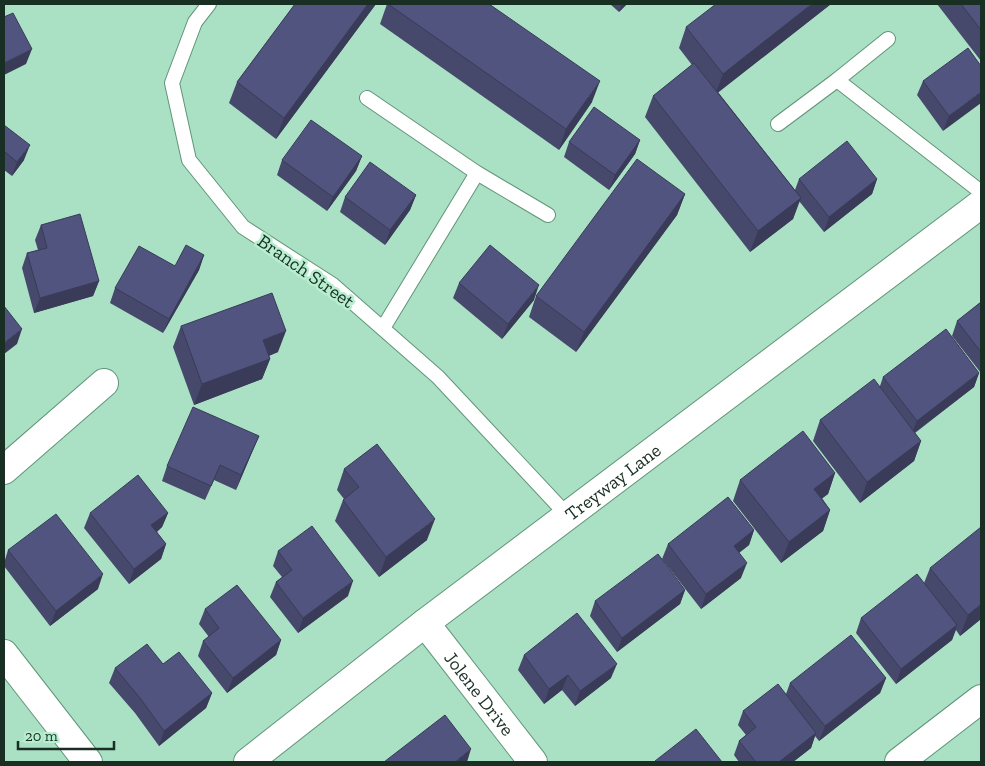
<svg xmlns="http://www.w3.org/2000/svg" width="985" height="766" font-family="'Zilla Slab',serif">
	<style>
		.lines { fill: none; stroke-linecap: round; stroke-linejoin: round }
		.service-casing { stroke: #61957a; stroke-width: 16 }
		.minor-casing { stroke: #61957a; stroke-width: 30 }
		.tertiary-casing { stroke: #61957a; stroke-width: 30 }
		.service { stroke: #fff; stroke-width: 14 }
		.minor { stroke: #fff; stroke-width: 28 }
		.tertiary { stroke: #fff; stroke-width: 28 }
		.wall { fill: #46486c }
		.shaded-wall { fill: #393b58 }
		.building { fill: #51547e; stroke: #393b58 }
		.labels { text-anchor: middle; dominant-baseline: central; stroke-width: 5; stroke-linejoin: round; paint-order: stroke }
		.street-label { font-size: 19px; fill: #192f24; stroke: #b7eed0 }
	</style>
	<rect width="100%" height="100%" fill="#aae0c3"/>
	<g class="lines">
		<g class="service-casing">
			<g id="service">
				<polyline points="209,4 195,22 172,83 189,160 243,227 333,285 438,377 568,516"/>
				<polyline points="837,80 888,39"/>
				<polyline points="367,98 477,173 548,215"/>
				<polyline points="778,124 837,80 981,192"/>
				<polyline points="383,328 477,173"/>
			</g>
		</g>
		<g class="minor-casing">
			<g id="minor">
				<polyline points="4,470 104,383"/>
				<path id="s1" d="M425 623 533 762"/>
				<polyline points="4,654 88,762"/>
				<polyline points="899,762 981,699"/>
			</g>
		</g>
		<g class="tertiary-casing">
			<g id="tertiary">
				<path id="s2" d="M248 762 425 623 981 204"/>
			</g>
		</g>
		<use href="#service" class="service"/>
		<use href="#minor" class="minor"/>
		<use href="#tertiary" class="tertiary"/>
	</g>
	<g class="wall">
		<polygon points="295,4 376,4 276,139 229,103 237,82"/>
		<polygon points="387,4 489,4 592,102 559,150 380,24"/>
		<polygon points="610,4 627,4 619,12"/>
		<polygon points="831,4 718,92 795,190 799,179 877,179 872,194 824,232 799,201 793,219 750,252 645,117 653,96 692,65 679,48 686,27"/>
		<polygon points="937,4 981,4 981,61"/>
		<polygon points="981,66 943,131 917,95 923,81"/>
		<polygon points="4,125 24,160 12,176 4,170"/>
		<polygon points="640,140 635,154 609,190 564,157 569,142"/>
		<polygon points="362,156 356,171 327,211 277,175 282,160"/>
		<polygon points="685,194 677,215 576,352 529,317 536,296"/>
		<polygon points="416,195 410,210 385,245 340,212 345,197"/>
		<polygon points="41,225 99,281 93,296 34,313 22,268 27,253 38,250 35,240"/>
		<polygon points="204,255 199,270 163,333 110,303 115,288"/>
		<polygon points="459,283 534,300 502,339 453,298"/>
		<polygon points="981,302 981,373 952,336 957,321"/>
		<polygon points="181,326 278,352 269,356 270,359 262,379 194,405 173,347"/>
		<polygon points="979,373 974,387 915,433 921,441 914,461 860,503 813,441 820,420 880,386 883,377"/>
		<polygon points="259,436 253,450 236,490 214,480 205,500 162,481 167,466"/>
		<polygon points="344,469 427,540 379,577 335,521 343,500 344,499 337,490"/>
		<polygon points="835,473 828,494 822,498 830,510 823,531 781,563 733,501 740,480"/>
		<polygon points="90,513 168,513 162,527 157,532 166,544 161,559 129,584 84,528"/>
		<polygon points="754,530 749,545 739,553 741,578 701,609 662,559 668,544"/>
		<polygon points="8,550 98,589 50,626 4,566 4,563"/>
		<polygon points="278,551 348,596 298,633 270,597 276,582 282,577 273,566"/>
		<polygon points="930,568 981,619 960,636 956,630 952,640 896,684 856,633 861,618 924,583"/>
		<polygon points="685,590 680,604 617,652 590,616 595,601"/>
		<polygon points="205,609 281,640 276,655 227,693 198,656 203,641 209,637 199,624"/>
		<polygon points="524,655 611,678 575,706 562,690 544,704 518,670"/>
		<polygon points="163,664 212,693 206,708 159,746 135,713 109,683 115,668"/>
		<polygon points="886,678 880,693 819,741 815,736 811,748 793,762 739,762 734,755 739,741 746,735 738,725 743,711 786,694 790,683"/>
	</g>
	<g class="shaded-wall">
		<polygon points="368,4 376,4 276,139 284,118"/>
		<polygon points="622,4 627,4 619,12"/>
		<polygon points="812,4 831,4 715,95 723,74"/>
		<polygon points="32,49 26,64 4,75 4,63"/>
		<polygon points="600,81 592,102 559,150 566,129"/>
		<polygon points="981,92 981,103 943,131 949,116"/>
		<polygon points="640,140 635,154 609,190 615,175"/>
		<polygon points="30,145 24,160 12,176 17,162"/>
		<polygon points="362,156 356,171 327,211 333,197"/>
		<polygon points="877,179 872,194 824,232 829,217"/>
		<polygon points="685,194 677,215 576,352 584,332"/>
		<polygon points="416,195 410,210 385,245 390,230"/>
		<polygon points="801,198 793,219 750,252 758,231"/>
		<polygon points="204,255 199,270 163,333 169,319"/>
		<polygon points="99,281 93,296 34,313 40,298"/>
		<polygon points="539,285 534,300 502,339 508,324"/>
		<polygon points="22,329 17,344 4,354 4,343"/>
		<polygon points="286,331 278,352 255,361 263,340"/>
		<polygon points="270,359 262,379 194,405 202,384"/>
		<polygon points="979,373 974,387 911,435 917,421"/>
		<polygon points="259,436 253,450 236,490 241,475"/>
		<polygon points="921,441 914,461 860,503 867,482"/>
		<polygon points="835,473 828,494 807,510 814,489"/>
		<polygon points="830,510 823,531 781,563 789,542"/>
		<polygon points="168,513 162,527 146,540 151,525"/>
		<polygon points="435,519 427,540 379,577 386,557"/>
		<polygon points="754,530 749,545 728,561 734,546"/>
		<polygon points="166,544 161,559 129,584 134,569"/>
		<polygon points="747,563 741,578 701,609 706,594"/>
		<polygon points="103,574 98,589 50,626 56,611"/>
		<polygon points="353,581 348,596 298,633 303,618"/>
		<polygon points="685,590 680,604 617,652 622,638"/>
		<polygon points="981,604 981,619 960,636 968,615"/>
		<polygon points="957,625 952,640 896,684 901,669"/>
		<polygon points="281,640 276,655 227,693 233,678"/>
		<polygon points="617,664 611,678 575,706 580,691"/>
		<polygon points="568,675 562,690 544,704 549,689"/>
		<polygon points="886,678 880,693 819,741 825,726"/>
		<polygon points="212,693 206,708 159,746 164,731"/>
		<polygon points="816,733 811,748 793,762 779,762"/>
		<polygon points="471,749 467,762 455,762"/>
	</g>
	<g class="building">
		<polygon points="295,4 368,4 284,118 237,82"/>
		<polygon points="388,4 489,4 600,81 566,129"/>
		<polygon points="716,4 812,4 723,74 686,27"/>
		<polygon points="961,4 981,4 981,30"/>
		<polygon points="13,13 32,49 4,63 4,17"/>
		<polygon points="968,48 981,66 981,92 949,116 923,81"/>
		<polygon points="694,63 801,198 758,231 653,96"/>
		<polygon points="594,107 640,140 615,175 569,142"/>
		<polygon points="311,120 362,156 333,197 282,160"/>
		<polygon points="4,125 30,145 17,162 4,151"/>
		<polygon points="847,141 877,179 829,217 799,179"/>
		<polygon points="637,159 685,194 584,332 536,296"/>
		<polygon points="370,162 416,195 390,230 345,197"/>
		<polygon points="80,214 99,281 40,298 27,253 47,248 41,225"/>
		<polygon points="186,245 204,255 169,319 115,288 139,246 175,266"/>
		<polygon points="490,245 539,285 508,324 459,283"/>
		<polygon points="272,293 286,331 263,340 270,359 202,384 181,326"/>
		<polygon points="981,302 981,352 957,321"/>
		<polygon points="4,306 22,329 4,343"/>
		<polygon points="946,329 979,373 917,421 883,377"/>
		<polygon points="874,379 921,441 867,482 820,420"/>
		<polygon points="193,407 259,436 241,475 220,465 211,486 167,466"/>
		<polygon points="803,431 835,473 814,489 830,510 789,542 740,480"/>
		<polygon points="377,444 435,519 386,557 343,500 359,487 344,469"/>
		<polygon points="138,475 168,513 151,525 166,544 134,569 90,513"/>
		<polygon points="728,497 754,530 734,546 747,563 706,594 668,544"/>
		<polygon points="56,514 103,574 56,611 8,550"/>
		<polygon points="312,526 353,581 303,618 276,582 292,570 278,551"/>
		<polygon points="981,527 981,604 968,615 930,568"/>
		<polygon points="658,554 685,590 622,638 595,601"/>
		<polygon points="917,574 957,625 901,669 861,618"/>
		<polygon points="237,585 281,640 233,678 203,641 219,628 205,609"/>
		<polygon points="577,613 617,664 580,691 568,675 549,689 524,655"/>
		<polygon points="851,635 886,678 825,726 790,683"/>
		<polygon points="147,644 163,664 179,652 212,693 164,731 140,698 115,668"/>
		<polygon points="778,684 816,733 779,762 756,762 739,741 756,727 743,711"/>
		<polygon points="445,715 471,749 455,762 384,762"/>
		<polygon points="696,729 722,762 656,762 655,761"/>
	</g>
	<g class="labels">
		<g class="street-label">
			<text transform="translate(306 271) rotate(35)">Branch Street</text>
			<text stroke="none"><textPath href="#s2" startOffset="460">Treyway Lane</textPath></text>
			<text stroke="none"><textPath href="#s1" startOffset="89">Jolene Drive</textPath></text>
		</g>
	</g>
	<rect width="985" height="766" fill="none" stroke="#192f24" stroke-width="10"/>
	<path d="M18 741v8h96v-8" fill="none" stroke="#192f24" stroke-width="2.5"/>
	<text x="25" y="741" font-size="15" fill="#192f24" stroke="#b7eed0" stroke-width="4" paint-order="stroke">20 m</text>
</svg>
